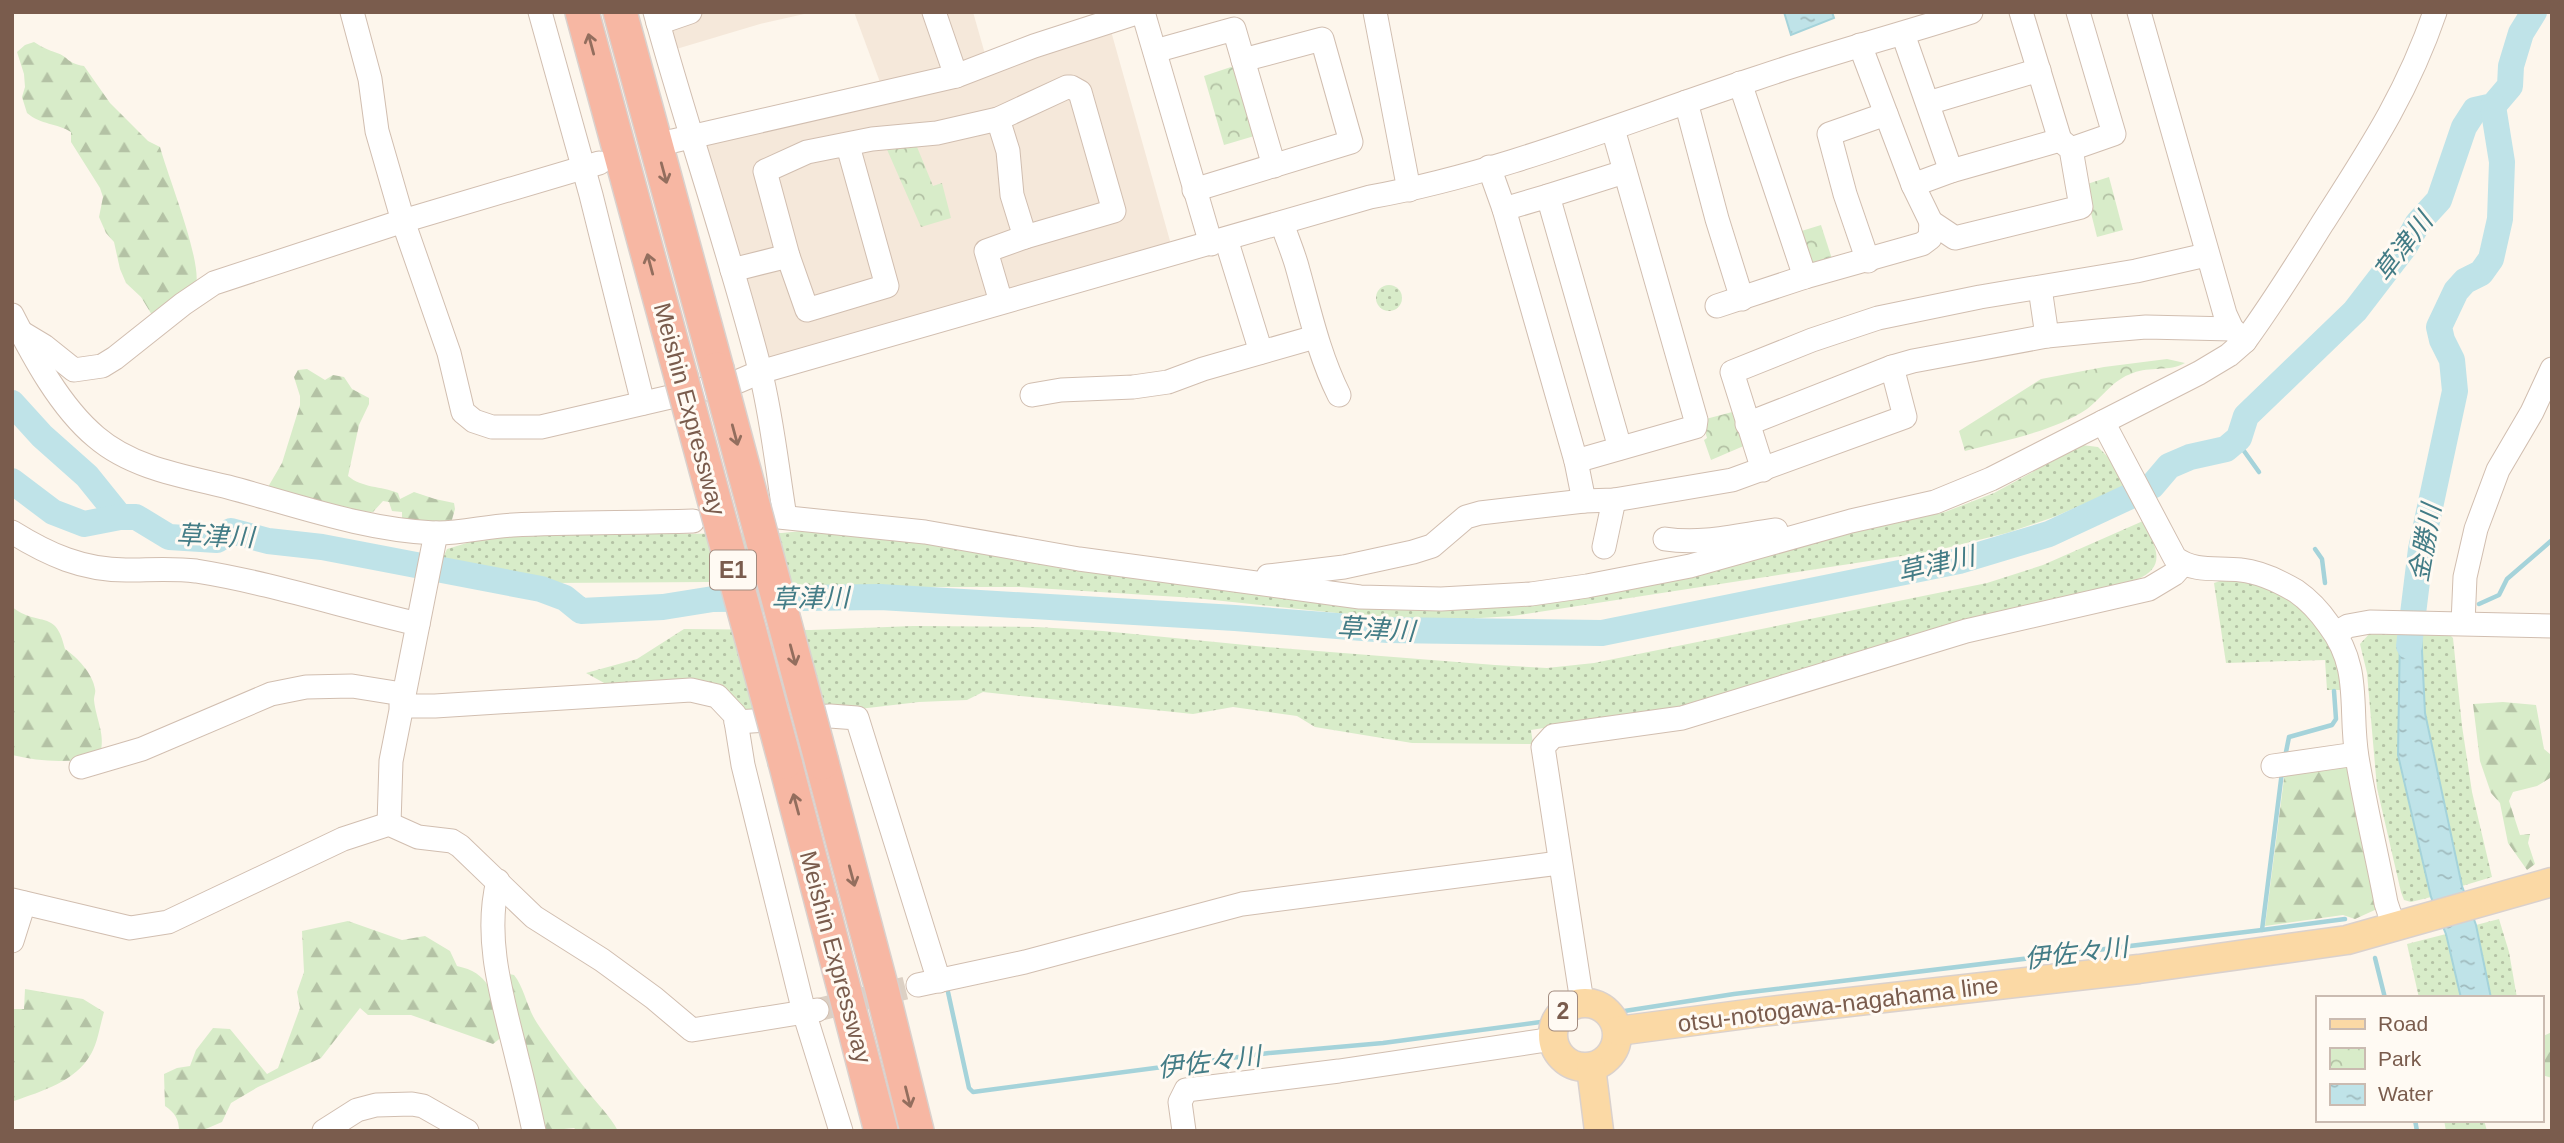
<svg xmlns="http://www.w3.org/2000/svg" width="2564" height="1143" font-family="Arial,'Noto Sans JP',sans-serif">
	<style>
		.residential { fill: #f5e8da }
		.grass { fill: url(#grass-dots) }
		.forest { fill: url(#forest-firs) }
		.park { fill: url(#park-crowns) }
		.water { fill: url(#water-ripples); stroke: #a5d3da; stroke-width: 2 }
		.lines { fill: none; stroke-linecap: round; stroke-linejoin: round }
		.stream { stroke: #a5d3da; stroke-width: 4.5 }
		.river { stroke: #bfe3e8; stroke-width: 26 }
		.minor-tunnel { stroke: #dcd0c4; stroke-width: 23; stroke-dasharray: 23 11; stroke-linecap: butt }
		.minor-casing { stroke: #d1beb0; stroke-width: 25 }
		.major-casing { stroke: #dad1cd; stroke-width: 31 }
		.highway-casing { stroke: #dad1cd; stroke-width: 36 }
		.minor { stroke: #fff; stroke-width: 23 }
		.major { stroke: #fbd9a5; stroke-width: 28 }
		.highway { stroke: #f7b7a3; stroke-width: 33 }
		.highway-bridge-casing { stroke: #dad1cd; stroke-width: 36; stroke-linecap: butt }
		.highway-bridge { stroke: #f7b7a3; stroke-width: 33 }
		.oneway { stroke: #936e5e }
		.labels { text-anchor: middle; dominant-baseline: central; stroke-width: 6; stroke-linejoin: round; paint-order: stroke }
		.shield { fill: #fffaf3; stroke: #a28b7f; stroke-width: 2 }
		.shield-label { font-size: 23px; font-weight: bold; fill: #7a5c4d }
		.street-label { font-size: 24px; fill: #7a5c4d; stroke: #fffaf3 }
		.water-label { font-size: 26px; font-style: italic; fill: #437c86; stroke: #fffaf3 }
	</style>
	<defs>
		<pattern id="grass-dots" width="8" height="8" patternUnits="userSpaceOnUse" patternTransform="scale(1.75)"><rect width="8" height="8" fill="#d8ecc9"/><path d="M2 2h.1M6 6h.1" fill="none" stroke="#b4c2a5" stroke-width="1.8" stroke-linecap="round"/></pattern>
		<pattern id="forest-firs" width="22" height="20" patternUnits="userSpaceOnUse" patternTransform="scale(1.75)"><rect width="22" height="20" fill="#d8ecc9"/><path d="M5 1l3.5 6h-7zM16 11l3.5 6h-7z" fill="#b4c2a5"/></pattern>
		<pattern id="park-crowns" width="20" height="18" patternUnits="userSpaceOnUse" patternTransform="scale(1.75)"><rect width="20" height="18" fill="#d8ecc9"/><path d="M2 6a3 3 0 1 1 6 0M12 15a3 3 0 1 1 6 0" fill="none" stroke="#b4c2a5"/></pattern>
		<pattern id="water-ripples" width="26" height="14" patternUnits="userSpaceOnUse" patternTransform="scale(1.75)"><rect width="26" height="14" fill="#bfe3e8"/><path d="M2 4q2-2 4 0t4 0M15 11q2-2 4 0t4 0" fill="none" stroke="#a0bbbe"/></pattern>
	</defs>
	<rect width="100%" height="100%" fill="#fdf6ec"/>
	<g class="residential">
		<polygon points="663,12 813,12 760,24 673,50"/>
		<polygon points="854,12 973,12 985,54 981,60 881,85"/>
		<polygon points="1111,31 1172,248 863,330 773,361 767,356 704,148 711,140"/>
	</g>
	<g class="grass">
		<circle cx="1389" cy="298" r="13"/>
		<polygon points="2082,445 2098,447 2111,460 2125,486 2054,517 2007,533 1934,551 1513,616 1448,620 1384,618 1195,598 1020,587 871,587 709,582 550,583 440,564 447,549 480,539 521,535 782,533 812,530 945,543 1065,569 1437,606 1843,535 1945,512 1994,493"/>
		<path d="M2143 521C2155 545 2169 567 2136 580L1928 632 1677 707 1531 730 1533 744 1412 743 1315 727 1297 716 1233 707 1193 714 983 692 967 700 919 702 859 709 745 712 728 690 706 681 606 684 586 673 637 659 684 629 811 630 913 626 1037 627 1103 631 1266 647 1495 665 1547 668 1594 663 1987 583 2043 565Z"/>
		<polygon points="2226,579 2258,583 2301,606 2333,645 2344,690 2327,690 2325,660 2226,663 2214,583"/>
		<polygon points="2421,630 2448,633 2453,638 2462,726 2472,792 2492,877 2462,886 2425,713"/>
		<polygon points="2400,632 2398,755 2431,897 2411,902 2404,900 2401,892 2377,788 2367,673 2360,644 2370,633"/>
		<polygon points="2499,919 2509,952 2517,998 2491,998 2476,925"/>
		<polygon points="2446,934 2461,998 2419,998 2407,944"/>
		<polygon points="2444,1120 2484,1120 2487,1131 2446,1131"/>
	</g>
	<g class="forest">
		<path d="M34 42C42 47 48 50 57 53 69 57 66 63 84 66L110 103 148 141 160 147C168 177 202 260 196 286L155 320 141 297 126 283 120 269 114 242 106 233 99 217 103 197 100 188 71 142V132C57 123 41 125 27 113L22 97 25 87 24 74 17 52 25 45Z"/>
		<path d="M307 369 325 380 333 375 344 377 352 389 369 398V404L359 425 348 476C362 488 381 486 398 493L400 499 414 492 435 499 454 503 455 509 451 523 418 524 402 518V512L392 511 389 502 383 501 373 512 347 511 268 487 282 463 300 405V396L294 377 298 370Z"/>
		<path d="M12 607C40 628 56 608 65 649 77 657 93 674 95 689 96 692 94 696 94 700 96 720 106 734 100 755 70 764 43 762 12 755Z"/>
		<polygon points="2503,702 2536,705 2544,749 2550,754 2550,778 2537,786 2513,792 2509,801 2520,835 2530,834 2528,843 2535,864 2527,870 2508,843 2500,803 2491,793 2480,761 2473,704"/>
		<polygon points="2349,765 2377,909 2355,919 2343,915 2265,926 2285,771"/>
		<path d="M348 921 402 940 425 936 450 951 457 966C496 974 494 1003 503 1036L493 1044 411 1015H368L360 1008 321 1058 258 1087 231 1103 222 1122 201 1131H179C179 1119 175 1113 165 1106L164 1074 177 1068 190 1066 196 1050 213 1028 230 1029 267 1074 278 1068 300 1008 297 992 304 972 302 931Z"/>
		<path d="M509 974 514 975C524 987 527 1008 537 1023 552 1046 572 1072 589 1093 599 1106 610 1116 618 1131H578L574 1128 544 1131 530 1077Z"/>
		<path d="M25 989 83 999 104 1012C100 1025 98 1042 91 1054 75 1082 42 1091 14 1101L12 1009H24Z"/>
		<polygon points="2552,1032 2552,1078 2542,1075 2541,1037"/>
	</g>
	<g class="park">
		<polygon points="1240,64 1261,134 1224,145 1204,76"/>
		<polygon points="915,142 933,186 942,183 951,218 921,227 885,145"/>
		<polygon points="2109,177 2123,230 2097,237 2084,185"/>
		<polygon points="1821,225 1833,262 1812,270 1795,233"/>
		<path d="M2167 359 2185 363C2169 372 2150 366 2133 373 2112 380 2103 397 2087 409 2055 431 2003 441 1965 451L1959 431 2041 379 2104 367Z"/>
		<polygon points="1736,411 1746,445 1711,460 1704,440 1707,438 1702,420"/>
	</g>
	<g class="water">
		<polygon points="1784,12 1832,12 1834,18 1791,35"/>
		<polygon points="2421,630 2425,713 2462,886 2476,925 2491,998 2461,998 2446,934 2431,897 2398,755 2400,632"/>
	</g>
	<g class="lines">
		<g class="stream">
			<polyline points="2239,438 2239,444 2259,472"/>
			<polyline points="2315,549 2322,559 2325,583"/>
			<polyline points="2479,604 2499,595 2507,579 2552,540"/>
			<polyline points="2285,757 2289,737 2332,725 2336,719 2334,691"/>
			<polyline points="2262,930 2345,919"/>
			<polyline points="2375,958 2385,998"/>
			<polyline points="948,992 969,1088 973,1092 1269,1053 1383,1043 1548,1021"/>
			<polyline points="1618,1012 1734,994 2262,930 2282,772"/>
			<polyline points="2415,1120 2417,1131"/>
		</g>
		<g class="river">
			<polyline points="12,403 42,436 87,476 120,517"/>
			<polyline points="12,481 53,512 84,524 120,517 136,517 169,537 217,540 231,531 268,541 322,547 541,589 565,598 581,611 663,607 713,599 880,597 1235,618 1388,630 1602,633 1959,561 2049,534 2152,486 2169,466 2190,457 2226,449 2239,438 2246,416 2355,311 2405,246 2418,223 2439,200 2464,127 2475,110 2493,106 2510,86 2511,66 2521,33 2534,12"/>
			<polyline points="2409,646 2421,549 2455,391 2452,360 2442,340 2439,327 2456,291 2465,281 2481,273 2491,259 2500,219 2502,162 2493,106"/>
		</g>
		<polyline class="minor-tunnel" points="817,1010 918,985"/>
		<g class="minor-casing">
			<g id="minor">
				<path d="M352 12 370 79 377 131 403 221 449 353 463 412 474 421 492 427H541L739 381 760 372 1370 197C1503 173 1629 120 1757 78 1827 54 1899 35 1971 12"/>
				<polyline points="540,12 591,195 643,403"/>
				<path d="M655 12C688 132 729 249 760 370 772 417 777 468 785 517"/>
				<polyline points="934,12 956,76"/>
				<polyline points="1143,12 1211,244"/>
				<polyline points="1375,12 1409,190"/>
				<path d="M2139 12 2225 314 2232 329 2245 341C2273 303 2297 264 2322 224 2368 152 2407 94 2435 12"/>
				<polyline points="658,23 690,12"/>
				<polyline points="1903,34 1951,171"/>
				<polyline points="1860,45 1913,185 1951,171 2060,140 2021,12"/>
				<polyline points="1155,51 1234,29 1274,166"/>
				<polyline points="1740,83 1805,277"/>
				<polyline points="1686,102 1717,219 1742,299"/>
				<polyline points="1928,103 2039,70"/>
				<polyline points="998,119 1008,151 1012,195 1025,237"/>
				<polyline points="673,141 956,76 1034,46 1139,12"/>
				<polyline points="848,146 887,286 807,310 788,256 765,171 807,152 872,139 937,133 998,119 1067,87 1071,87 1080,92 1114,211 1025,237 986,251 1001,302"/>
				<polyline points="2071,149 2114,134 2078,12"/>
				<polyline points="1489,167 1504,209 1576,461 1584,501"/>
				<polyline points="1913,185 1931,222"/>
				<polyline points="1194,190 1351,142 1322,39 1243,60"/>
				<polyline points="1548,196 1624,172"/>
				<polyline points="1504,209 1548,196 1620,448"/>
				<path d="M1282 223C1287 239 1294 254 1298 270 1310 313 1319 355 1339 395"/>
				<polyline points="1226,239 1261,352"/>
				<polyline points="1868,261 1845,194 1829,134 1886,114"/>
				<polyline points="732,270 788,256"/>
				<polyline points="2040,288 2047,336"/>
				<polyline points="1717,306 1805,277 1922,244 1930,238 1931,222 1955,238 2081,207 2071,149 2060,140"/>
				<path d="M12 315C33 356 60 407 96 437 132 468 183 476 228 487 296 505 364 530 434 533 460 534 487 526 513 525 573 522 633 523 693 521"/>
				<polyline points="24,334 44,346 74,370 102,366 115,358 183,304 214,283 403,221 599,163"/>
				<polyline points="1032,395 1061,390 1133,387 1168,382 1203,369 1315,337"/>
				<path d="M2103 422 2175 558C2195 573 2218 567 2241 570 2261 572 2279 581 2296 591 2309 600 2320 612 2329 625 2362 668 2349 708 2357 757 2365 806 2377 855 2386 903L2394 927"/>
				<polyline points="1747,424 1892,367"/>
				<polyline points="1576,461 1695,427 1696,420 1613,129"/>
				<polyline points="1763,470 1732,372 1812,340 1878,318 1980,297 2136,271 2206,255"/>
				<polyline points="779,517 925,532 1079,559 1360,597 1441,599 1531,594 1587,586 1690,566 1851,521 1935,502 1991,479 2199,373 2229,355 2245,341"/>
				<path d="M12 532C49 555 83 570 126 570 149 570 173 568 196 571 271 583 344 607 418 624"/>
				<path d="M1665 539C1702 545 1739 535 1776 530"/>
				<polyline points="1604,547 1614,500"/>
				<polyline points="1268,576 1344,567 1413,552 1432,546 1466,517 1480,513 1584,501 1614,500 1732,480 1905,417 1892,367 1913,361 2047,336 2098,331 2146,327 2232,329"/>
				<polyline points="2463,623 2465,577 2476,529 2498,470 2532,412 2552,369"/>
				<polyline points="2336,633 2348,626 2370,622 2552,626"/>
				<polyline points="401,706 435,706 691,690 717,696 735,715 743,765 804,1012 841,1131"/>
				<polyline points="736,722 830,716 857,718 939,981"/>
				<polyline points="2273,766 2356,754"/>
				<polyline points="81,767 142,749 271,694 306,687 352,686 402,694"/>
				<polyline points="389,824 391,761 436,533"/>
				<path d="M498 881C483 941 504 1003 518 1062 524 1085 529 1108 534 1131"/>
				<polyline points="12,900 130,928 168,922 343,839 389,824 418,837 452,841 460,846 534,917 602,960 654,998 692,1030 817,1010"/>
				<polyline points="12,941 24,903"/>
				<polyline points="918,985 1025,962 1242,904 1559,863"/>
				<polyline points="1582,1002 1543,747 1553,736 1682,718 1966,631 2149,589 2174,574 2183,564"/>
				<polyline points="324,1131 357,1110 376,1105 412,1104 423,1106 467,1131"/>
				<polyline points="1184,1131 1180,1102 1186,1090 1339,1071 1553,1039"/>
			</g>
		</g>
		<g class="major-casing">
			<g id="major">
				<circle cx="1585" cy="1035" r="32"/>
				<polyline points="1618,1031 1762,1012 2139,969 2347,940 2552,882"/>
				<polyline points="1591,1067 1599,1131"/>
			</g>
		</g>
		<g class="highway-casing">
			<g id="highway">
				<polyline points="582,12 681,377"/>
				<polyline points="620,12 717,369"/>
				<polyline points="785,762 881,1131"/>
				<polyline points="822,763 882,989 917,1131"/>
			</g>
		</g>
		<use href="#minor" class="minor"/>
		<use href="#major" class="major"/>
		<use href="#highway" class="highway"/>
		<g class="highway-bridge-casing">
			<g id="highway-bridge">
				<polyline points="717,369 822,763"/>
				<polyline points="681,377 785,762"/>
			</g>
		</g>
		<use href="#highway-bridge" class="highway-bridge"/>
	</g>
	<defs><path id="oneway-shaft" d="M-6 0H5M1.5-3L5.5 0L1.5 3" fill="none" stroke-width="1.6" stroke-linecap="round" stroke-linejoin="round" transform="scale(1.75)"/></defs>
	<g class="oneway">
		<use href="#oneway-shaft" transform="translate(591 44) rotate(-105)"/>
		<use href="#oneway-shaft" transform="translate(664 173) rotate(75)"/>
		<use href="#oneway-shaft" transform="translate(650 264) rotate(-105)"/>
		<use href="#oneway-shaft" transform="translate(735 435) rotate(75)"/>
		<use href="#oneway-shaft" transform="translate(793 655) rotate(75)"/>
		<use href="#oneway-shaft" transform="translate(796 804) rotate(-105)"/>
		<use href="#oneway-shaft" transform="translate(852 876) rotate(75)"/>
		<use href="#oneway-shaft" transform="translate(908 1097) rotate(76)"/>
	</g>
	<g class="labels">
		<g class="shield">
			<rect x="710" y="550.5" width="46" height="39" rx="5"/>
			<rect x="1549" y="991.5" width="28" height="39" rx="5"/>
		</g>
		<g class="shield-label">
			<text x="733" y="570">E1</text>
			<text x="1563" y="1011">2</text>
		</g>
		<g class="street-label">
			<text transform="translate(690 409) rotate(75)">Meishin Expressway</text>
			<text transform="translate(836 957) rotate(75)">Meishin Expressway</text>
			<text transform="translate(1838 1004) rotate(-7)">otsu-notogawa-nagahama line</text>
		</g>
		<g class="water-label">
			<text transform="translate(2403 247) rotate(-53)">草津川</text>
			<text transform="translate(215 536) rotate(2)">草津川</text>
			<text transform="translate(2425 543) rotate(-80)">金勝川</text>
			<text transform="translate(1936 564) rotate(-13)">草津川</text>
			<text transform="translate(810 598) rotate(-1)">草津川</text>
			<text transform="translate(1376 629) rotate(3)">草津川</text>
			<text transform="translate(2076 953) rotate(-7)">伊佐々川</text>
			<text transform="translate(1209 1062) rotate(-7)">伊佐々川</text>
		</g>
	</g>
	<rect width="2564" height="1143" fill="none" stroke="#7a5c4d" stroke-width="28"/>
	<rect x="2316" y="996" width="228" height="126" fill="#fffaf3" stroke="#cabbb1" stroke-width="2"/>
	<rect x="2330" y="1019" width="35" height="10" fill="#fbd9a5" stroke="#cabbb1" stroke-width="2"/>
	<text x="2378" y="1031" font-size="21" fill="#7a5c4d">Road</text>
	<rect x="2330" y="1048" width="35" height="21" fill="url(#park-crowns)" stroke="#cabbb1" stroke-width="2"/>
	<text x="2378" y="1066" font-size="21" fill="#7a5c4d">Park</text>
	<rect x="2330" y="1084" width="35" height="21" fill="url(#water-ripples)" stroke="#cabbb1" stroke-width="2"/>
	<text x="2378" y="1101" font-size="21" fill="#7a5c4d">Water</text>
</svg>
